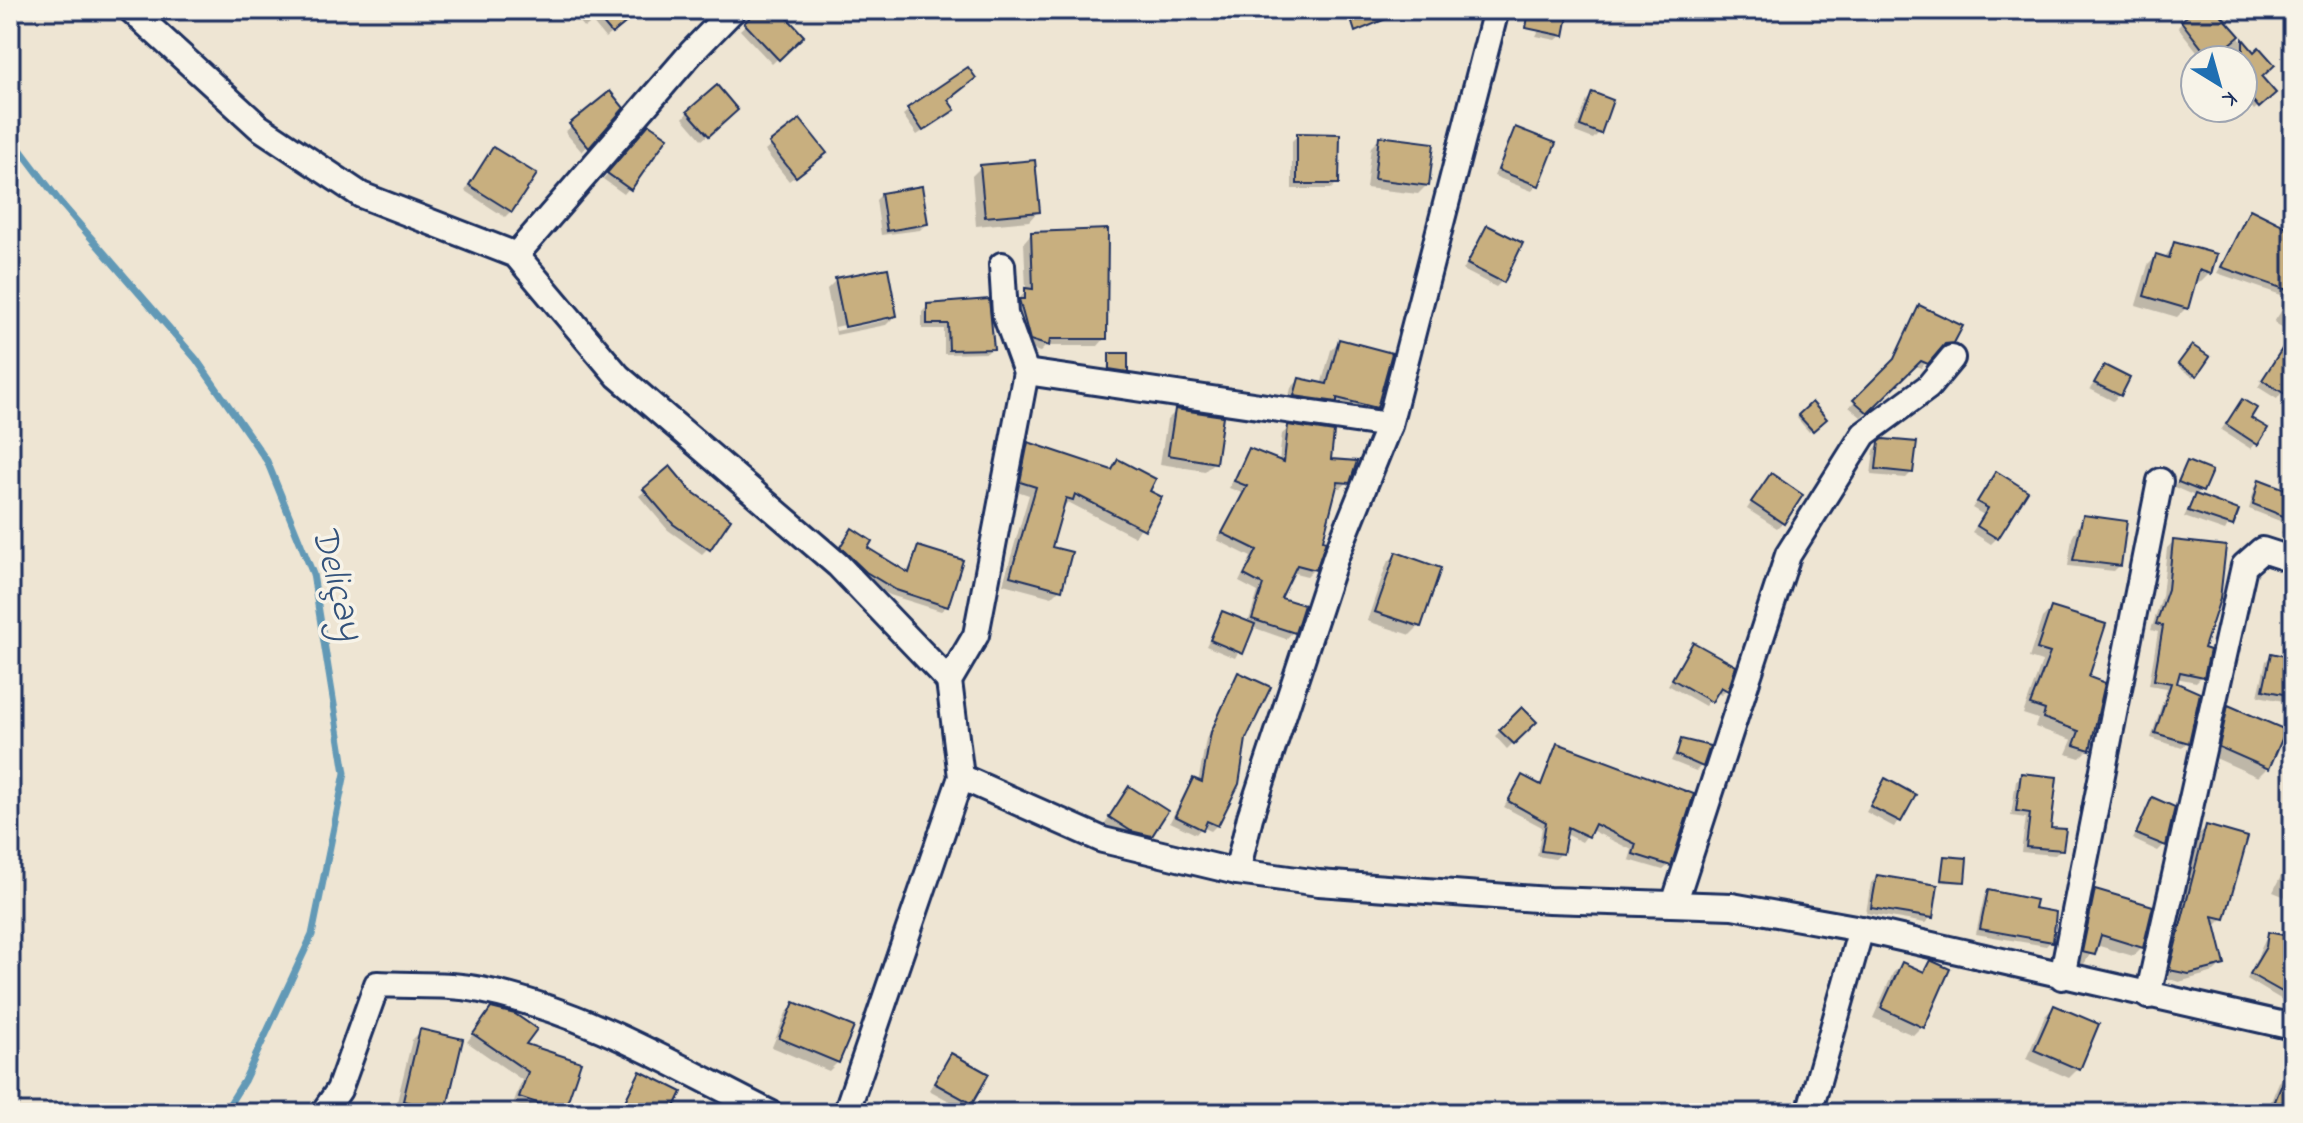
<svg xmlns="http://www.w3.org/2000/svg" width="2303" height="1123" font-family="'Indie Flower',sans-serif">
	<style>
		.shadow { fill: #0003; fill-rule: evenodd }
		.lines { fill: none; stroke-linecap: round; stroke-linejoin: round }
		.stream { stroke: #6299b6; stroke-width: 7 }
		.building { fill: #c8af7f; stroke: #1b2f5e; stroke-width: 2 }
		.minor-casing { stroke: #1b2f5e; stroke-width: 30 }
		.minor { stroke: #f7f3e8; stroke-width: 24 }
		.labels { text-anchor: middle; dominant-baseline: central; stroke-width: 7; stroke-linejoin: round; paint-order: stroke }
		.water-label { font-size: 38px; font-style: italic; fill: #33527b; stroke: #f7f3e8 }
	</style>
	<rect width="100%" height="100%" fill="#eee5d3"/>
	<filter id="ink" filterUnits="userSpaceOnUse"><feTurbulence type="fractalNoise" baseFrequency=".0125" numOctaves="2"/><feDisplacementMap in="SourceGraphic" scale="16" xChannelSelector="R" yChannelSelector="G"/><feConvolveMatrix kernelMatrix="1 2 1 2 8 2 1 2 1" color-interpolation-filters="sRGB"/></filter>
	<g filter="url(#ink)">
		<g class="shadow">
			<polygon points="639,10 605,38 592,22 584,28 570,11"/>
			<polygon points="761,10 777,10 801,36 772,64 740,30"/>
			<polygon points="1549,10 1567,10 1562,35 1556,40 1536,36"/>
			<polygon points="2195,10 2243,10 2227,23 2253,55 2259,77 2273,93 2254,110 2243,97 2243,60 2204,60 2178,27"/>
			<polygon points="610,93 621,108 582,152 565,132"/>
			<polygon points="1593,94 1599,133 1593,139 1575,132 1587,100"/>
			<polygon points="946,101 947,115 917,135 903,115 909,110"/>
			<polygon points="688,112 730,116 702,140 683,118"/>
			<polygon points="799,122 818,159 789,181 765,151"/>
			<polygon points="1515,130 1537,185 1532,191 1494,176"/>
			<polygon points="643,133 629,188 624,194 603,179"/>
			<polygon points="1298,135 1337,183 1331,189 1292,189 1292,141"/>
			<polygon points="1380,138 1427,185 1418,194 1366,188 1371,147"/>
			<polygon points="493,149 511,211 505,217 465,191"/>
			<polygon points="981,167 1038,211 1029,221 976,226 972,176"/>
			<polygon points="882,194 926,224 920,230 881,235 876,200"/>
			<polygon points="2251,211 2293,248 2293,377 2277,399 2258,387 2288,340 2283,336 2287,331 2274,322 2290,298 2217,273"/>
			<polygon points="1487,227 1502,281 1496,287 1463,270"/>
			<polygon points="1031,234 1105,338 1098,346 1046,346 1040,352 1023,347 1013,308 1026,290 1024,242"/>
			<polygon points="2175,244 2210,273 2201,282 2194,280 2186,308 2177,317 2136,305 2148,265 2157,256 2164,258"/>
			<path d="M836 280 895 316 886 325 836 335 827 289ZM887 316V320L836 331 835 327Z"/>
			<polygon points="928,306 992,348 987,353 944,354 944,329 922,329 922,312"/>
			<polygon points="1920,308 1953,342 1938,349 1921,368 1914,365 1861,417 1849,407 1889,367"/>
			<polygon points="1339,341 1376,407 1367,416 1287,404 1291,388 1299,380 1321,385 1331,350"/>
			<polygon points="2190,350 2207,358 2193,377 2178,367"/>
			<polygon points="1109,355 1126,371 1124,373 1107,371"/>
			<polygon points="2104,367 2119,395 2113,401 2090,389"/>
			<polygon points="2242,401 2256,443 2251,449 2221,430"/>
			<polygon points="1812,405 1824,419 1809,432 1797,418"/>
			<polygon points="1176,411 1214,462 1205,471 1160,464 1167,420"/>
			<polygon points="1289,428 1348,482 1341,488 1334,488 1314,569 1307,576 1291,572 1278,599 1293,632 1286,639 1252,627 1235,658 1206,646 1223,613 1248,623 1258,592 1239,582 1251,557 1217,540 1242,493 1229,488 1249,450 1279,462 1282,434"/>
			<polygon points="1880,443 1912,472 1906,478 1871,475 1874,450"/>
			<polygon points="1029,444 1109,471 1118,461 1147,492 1159,498 1135,537 1068,502 1063,507 1049,549 1060,589 1052,597 1003,584 1029,495 1014,490 1021,452"/>
			<polygon points="2187,463 2201,490 2195,496 2236,511 2225,531 2184,517 2195,496 2174,487"/>
			<polygon points="670,469 708,548 702,554 668,530 639,496"/>
			<polygon points="1996,474 1997,538 1991,544 1972,532 1984,515 1972,508"/>
			<polygon points="1765,481 1783,522 1777,528 1747,509"/>
			<polygon points="2260,481 2293,495 2293,538 2281,533 2285,523 2249,509 2255,487"/>
			<polygon points="2083,517 2120,565 2114,571 2068,566 2072,538"/>
			<polygon points="852,531 865,549 906,574 919,548 947,606 941,611 890,595 860,578 836,554"/>
			<polygon points="2173,542 2202,650 2202,676 2196,682 2176,678 2174,684 2187,742 2182,748 2151,738 2167,688 2149,685 2158,632 2151,630 2162,596 2167,548"/>
			<polygon points="1396,554 1419,626 1410,635 1367,621 1387,563"/>
			<polygon points="2051,609 2087,678 2089,749 2080,758 2066,754 2072,740 2035,727 2038,719 2023,714 2042,662 2029,658 2042,618"/>
			<polygon points="1694,645 1726,690 1721,695 1715,692 1705,706 1668,685"/>
			<polygon points="2272,655 2293,661 2293,703 2258,696 2266,661"/>
			<polygon points="1239,674 1244,738 1217,825 1211,831 1202,827 1196,834 1170,822 1188,786 1193,780 1198,783 1206,739"/>
			<polygon points="2229,707 2268,767 2258,777 2211,756 2220,716"/>
			<polygon points="1522,710 1534,722 1507,749 1495,736"/>
			<polygon points="1681,741 1701,766 1696,771 1671,761"/>
			<polygon points="1557,746 1669,865 1663,870 1629,860 1632,850 1591,830 1582,842 1564,833 1561,854 1555,859 1537,856 1542,827 1504,807 1522,777 1539,786"/>
			<polygon points="2022,775 2061,849 2055,855 2021,852 2026,818 2011,816 2016,781"/>
			<polygon points="1885,781 1913,796 1894,827 1866,812"/>
			<polygon points="1124,794 1150,835 1144,841 1125,836 1105,824"/>
			<polygon points="2152,800 2172,808 2164,845 2158,851 2132,839"/>
			<polygon points="2206,827 2223,918 2215,926 2222,965 2214,972 2179,982 2163,977 2198,835"/>
			<polygon points="2293,852 2293,900 2273,892"/>
			<polygon points="1944,858 1963,881 1961,883 1940,882"/>
			<polygon points="1877,877 1931,917 1925,923 1866,913 1871,883"/>
			<polygon points="2095,891 2142,947 2133,956 2096,945 2084,964 2074,961 2086,900"/>
			<polygon points="1989,892 2032,910 2051,941 2046,946 1976,934 1984,897"/>
			<polygon points="2268,934 2293,939 2293,1000 2289,1004 2247,979"/>
			<polygon points="1930,963 1922,1026 1913,1035 1873,1018 1893,973 1902,964 1921,972"/>
			<polygon points="795,1004 838,1062 829,1071 772,1047 786,1013"/>
			<polygon points="2054,1007 2078,1069 2069,1078 2026,1059 2045,1016"/>
			<polygon points="491,1010 523,1045 562,1111 560,1113 539,1113 513,1104 522,1080 467,1042"/>
			<polygon points="421,1031 444,1110 441,1113 395,1110 412,1040"/>
			<polygon points="951,1055 986,1075 964,1109 929,1090"/>
			<polygon points="640,1073 670,1113 618,1113"/>
			<polygon points="2288,1073 2293,1075 2293,1113 2253,1113 2257,1109 2266,1113 2279,1082"/>
		</g>
		<g class="lines">
			<polyline class="stream" points="10,136 60,202 196,359 267,461 313,574 345,773 312,935 244,1081 224,1113"/>
		</g>
		<g class="building">
			<polygon points="592,10 641,10 612,34"/>
			<polygon points="758,10 780,10 804,36 779,60 744,23"/>
			<polygon points="1348,10 1407,10 1355,32"/>
			<polygon points="1529,10 1569,10 1564,36 1526,28"/>
			<polygon points="2195,10 2217,10 2240,36 2211,60 2181,21"/>
			<polygon points="2243,39 2254,52 2259,47 2275,65 2262,77 2276,93 2259,108 2245,91 2243,93"/>
			<polygon points="968,67 976,78 948,100 955,110 923,131 907,108"/>
			<polygon points="717,85 738,110 709,136 687,111"/>
			<polygon points="610,91 624,108 589,148 569,124"/>
			<polygon points="1592,92 1613,100 1601,134 1580,126"/>
			<polygon points="800,119 827,153 796,177 769,143"/>
			<polygon points="649,124 668,137 631,190 607,173"/>
			<polygon points="1515,127 1556,143 1539,186 1498,170"/>
			<polygon points="1297,133 1340,134 1339,184 1297,184"/>
			<polygon points="1379,136 1434,143 1429,186 1374,179"/>
			<polygon points="493,147 537,174 512,212 469,185"/>
			<polygon points="1035,160 1040,212 985,217 980,165"/>
			<polygon points="922,186 928,224 887,231 881,193"/>
			<polygon points="2250,209 2293,230 2293,292 2221,267"/>
			<polygon points="1487,225 1523,243 1504,283 1467,264"/>
			<polygon points="1108,229 1107,339 1050,339 1049,346 1030,340 1019,299 1025,299 1025,288 1033,289 1031,232"/>
			<polygon points="2174,242 2217,254 2211,274 2199,270 2188,309 2144,296 2156,254 2169,258"/>
			<polygon points="888,268 897,316 845,327 835,278"/>
			<polygon points="989,299 994,349 949,350 948,324 927,324 927,304"/>
			<polygon points="1919,305 1963,326 1954,343 1945,344 1928,364 1921,361 1868,413 1853,400 1894,359"/>
			<polygon points="2293,332 2293,381 2285,394 2262,380"/>
			<polygon points="1339,339 1392,353 1377,408 1337,398 1337,402 1294,396 1299,378 1327,384"/>
			<polygon points="2192,345 2210,357 2197,376 2178,364"/>
			<polygon points="1109,353 1128,353 1128,372 1109,369"/>
			<polygon points="2104,365 2130,378 2121,396 2094,383"/>
			<polygon points="2242,399 2257,408 2251,418 2268,428 2258,445 2226,424"/>
			<polygon points="1812,402 1827,419 1813,431 1798,415"/>
			<polygon points="1175,409 1223,416 1216,463 1168,455"/>
			<polygon points="1288,425 1334,432 1331,459 1357,461 1350,483 1338,482 1323,540 1326,541 1316,570 1297,565 1281,598 1304,605 1295,633 1252,619 1263,585 1244,575 1257,550 1222,533 1247,486 1234,481 1249,448 1284,462"/>
			<polygon points="1883,439 1917,442 1913,473 1876,469 1879,442"/>
			<polygon points="1028,442 1112,470 1118,459 1156,479 1150,491 1162,497 1145,530 1075,494 1073,500 1066,498 1052,547 1072,552 1062,590 1010,576 1036,487 1020,482"/>
			<polygon points="2187,461 2212,471 2203,492 2178,482"/>
			<polygon points="670,466 690,490 731,519 710,550 673,524 643,489"/>
			<polygon points="1996,471 2028,491 1998,539 1977,526 1988,508 1977,502"/>
			<polygon points="1771,473 1803,495 1784,524 1751,502"/>
			<polygon points="2259,479 2293,492 2293,520 2253,504"/>
			<polygon points="2195,494 2239,510 2233,526 2188,511"/>
			<polygon points="2083,515 2127,521 2121,566 2073,560"/>
			<polygon points="852,528 872,541 868,548 909,573 918,546 963,560 948,607 896,590 866,572 840,547"/>
			<polygon points="2173,540 2226,546 2220,599 2204,648 2210,650 2204,677 2180,672 2177,683 2200,693 2189,743 2155,733 2171,683 2154,680 2163,626 2156,624 2168,589"/>
			<polygon points="1396,552 1441,568 1421,627 1375,612"/>
			<polygon points="2051,607 2106,624 2089,677 2105,683 2090,750 2074,745 2079,731 2043,718 2045,710 2030,705 2050,653 2037,649"/>
			<polygon points="1222,611 1255,624 1243,654 1210,640"/>
			<polygon points="1693,642 1736,666 1728,691 1721,687 1712,702 1672,679"/>
			<polygon points="2271,653 2293,658 2293,696 2263,690"/>
			<polygon points="1238,672 1271,687 1246,739 1239,784 1218,826 1207,821 1203,830 1175,816 1193,778 1202,782 1211,732"/>
			<polygon points="2228,705 2286,730 2269,769 2219,747"/>
			<polygon points="1522,707 1537,722 1514,744 1499,730"/>
			<polygon points="1681,739 1710,746 1703,767 1676,755"/>
			<polygon points="1557,743 1694,794 1671,866 1633,854 1636,844 1595,824 1589,837 1568,827 1563,854 1541,851 1546,822 1508,801 1522,775 1541,785"/>
			<polygon points="2021,773 2057,777 2051,828 2066,829 2063,850 2026,847 2030,813 2016,811"/>
			<polygon points="1885,778 1916,795 1901,822 1870,806"/>
			<polygon points="1129,786 1168,811 1152,836 1131,831 1109,817"/>
			<polygon points="2152,797 2175,807 2166,846 2136,834"/>
			<polygon points="2206,825 2248,837 2225,919 2213,916 2225,965 2189,974 2169,970"/>
			<polygon points="1944,856 1967,858 1965,882 1941,880"/>
			<polygon points="1877,875 1938,885 1933,918 1871,908"/>
			<polygon points="2095,889 2153,906 2143,948 2101,935 2095,955 2082,952"/>
			<polygon points="1988,890 2036,900 2034,908 2056,912 2053,942 1980,929"/>
			<polygon points="2268,932 2293,937 2293,998 2250,974 2266,947"/>
			<polygon points="1930,960 1950,969 1924,1028 1881,1008 1902,962 1924,972"/>
			<polygon points="794,1002 854,1027 839,1063 779,1038"/>
			<polygon points="2054,1005 2099,1024 2080,1070 2034,1050"/>
			<polygon points="491,1008 515,1014 537,1029 526,1044 581,1062 564,1112 519,1097 528,1072 473,1034"/>
			<polygon points="420,1029 463,1039 446,1111 403,1101"/>
			<polygon points="951,1053 989,1074 972,1104 934,1083"/>
			<polygon points="2293,1058 2293,1113 2270,1113"/>
			<polygon points="640,1071 682,1092 672,1113 619,1113"/>
		</g>
		<g class="lines">
			<g class="minor-casing">
				<g id="minor">
					<polyline points="131,10 259,127 361,195 516,255 618,376 838,565 949,681"/>
					<polyline points="516,255 691,53 733,10"/>
					<polyline points="1026,372 1389,425"/>
					<polyline points="961,777 1103,840 1237,872 1319,883 1549,900 1732,906 1861,929 2293,1027"/>
					<polyline points="1237,872 1250,817 1336,556 1389,425 1496,10"/>
					<polyline points="1674,904 1788,555 1864,434 1928,387 1952,358"/>
					<polyline points="2062,977 2160,481"/>
					<polyline points="2148,996 2244,566 2262,550 2293,560"/>
					<path d="M323 1113 339 1090 377 984C410 986 448 983 481 990 583 1010 678 1067 770 1113"/>
					<polyline points="846,1113 961,777 949,681 976,635 1026,372 1005,314 1002,265"/>
					<polyline points="1809,1113 1861,929"/>
				</g>
			</g>
			<use href="#minor" class="minor"/>
		</g>
	</g>
	<g class="labels">
		<g class="water-label">
			<text transform="translate(336 583) rotate(75)">Deliçay</text>
		</g>
	</g>
	<rect width="2303" height="1123" fill="none" stroke="#f7f3e8" stroke-width="40"/>
	<rect x="20" y="20" width="2263" height="1083" fill="none" stroke="#1b2f5e" stroke-width="3" filter="url(#ink)"/>
	<g transform="translate(2219 84) rotate(143)"><circle r="38" fill="#f7f3e8" stroke="#9fa5b1" stroke-width="2"/>
	<path d="M0-6L14 30L0 20L-14 30Z" fill="#1f6fb2"/>
	<text y="-12" font-size="22" font-weight="bold" text-anchor="middle" fill="#1b2f5e">K</text>
	</g>
</svg>
